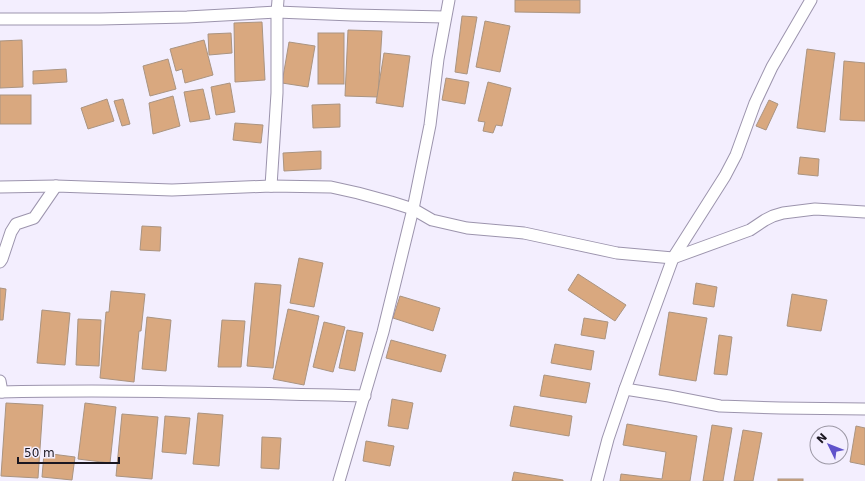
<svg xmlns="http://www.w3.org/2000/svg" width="865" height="481" font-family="'DejaVu Sans',sans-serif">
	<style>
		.building { fill: #d9a87f; stroke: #aa9481 }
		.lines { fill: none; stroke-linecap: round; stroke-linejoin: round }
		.minor-casing { stroke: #9c94ad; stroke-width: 13 }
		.minor { stroke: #fff; stroke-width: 11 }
	</style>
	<rect width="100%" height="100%" fill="#f3eefe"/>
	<g class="building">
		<polygon points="515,0 580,0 580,13 515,12"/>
		<polygon points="462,16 477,17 467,74 455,72"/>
		<polygon points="485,21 510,26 500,72 476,67"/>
		<polygon points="262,22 265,80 235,82 234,23"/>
		<polygon points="348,30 382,31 378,97 345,96"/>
		<polygon points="231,33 232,53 209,55 208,34"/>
		<rect x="318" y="33" width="26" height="51"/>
		<polygon points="22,40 23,87 0,88 0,41"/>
		<polygon points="204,40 213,75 185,83 182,69 176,71 170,49"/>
		<polygon points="289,42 315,46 308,87 282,83"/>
		<polygon points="807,49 835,53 825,132 797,128"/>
		<polygon points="384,53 410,56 403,107 376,103"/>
		<polygon points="168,59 176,89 150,96 143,66"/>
		<polygon points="844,61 865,63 865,121 840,120"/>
		<polygon points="66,69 67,82 33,84 33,71"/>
		<polygon points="446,78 469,82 465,104 442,100"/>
		<polygon points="488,82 511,88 502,126 496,125 493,133 483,131 485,122 478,121"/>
		<polygon points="230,83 235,112 216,115 211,87"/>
		<polygon points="203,89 210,119 190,122 184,92"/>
		<rect x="0" y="95" width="31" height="29"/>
		<polygon points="173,96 180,126 153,134 149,103"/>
		<polygon points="107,99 114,121 88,129 81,108"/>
		<polygon points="123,99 130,124 122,126 114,101"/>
		<polygon points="769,100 778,104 766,130 756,126"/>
		<polygon points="340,104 340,127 313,128 312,105"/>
		<polygon points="235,123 263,125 261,143 233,140"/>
		<polygon points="321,151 321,169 284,171 283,153"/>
		<polygon points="800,157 819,159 818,176 798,174"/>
		<polygon points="142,226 161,227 160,251 140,250"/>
		<polygon points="299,258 323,263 314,307 290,303"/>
		<polygon points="578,274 626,305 615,321 568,290"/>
		<polygon points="255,283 281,285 273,368 247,366"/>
		<polygon points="696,283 717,287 714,307 693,304"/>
		<polygon points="0,288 6,289 3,320 0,320"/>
		<polygon points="111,291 145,294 141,331 139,331 134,382 100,378 106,312 109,312"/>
		<polygon points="792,294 827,300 821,331 787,326"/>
		<polygon points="400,296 440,308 433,331 393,318"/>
		<polygon points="288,309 319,316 304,385 273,379"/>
		<polygon points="42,310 70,313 65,365 37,363"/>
		<polygon points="669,312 707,318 696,381 659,375"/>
		<polygon points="147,317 171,320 166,371 142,369"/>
		<polygon points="584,318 608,322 605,339 581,335"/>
		<polygon points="78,319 101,320 99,366 76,365"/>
		<polygon points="222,320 245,321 241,367 218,367"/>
		<polygon points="324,322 345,327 333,372 313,367"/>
		<polygon points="347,330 363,333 355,371 339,368"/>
		<polygon points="719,335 732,337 727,375 714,374"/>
		<polygon points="391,340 446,355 441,372 386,358"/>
		<polygon points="555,344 594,351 591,370 551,363"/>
		<polygon points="544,375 590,383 586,403 540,396"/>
		<polygon points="392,399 413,403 408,429 388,426"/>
		<polygon points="6,403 43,405 38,478 1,476"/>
		<polygon points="85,403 116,407 110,463 78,459"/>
		<polygon points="514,406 572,416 569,436 510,426"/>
		<polygon points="198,413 223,415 219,466 193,464"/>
		<polygon points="122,414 158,417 152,479 116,476"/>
		<polygon points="165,416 190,418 186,454 162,452"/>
		<polygon points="627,424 697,436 690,481 620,481 621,474 662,479 666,452 623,445"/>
		<polygon points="712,425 732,428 723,481 703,481"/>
		<polygon points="856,426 865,428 865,465 850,462"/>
		<polygon points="743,430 762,433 753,481 734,481"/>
		<polygon points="262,437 281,438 279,469 261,468"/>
		<polygon points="366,441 394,446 390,466 363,461"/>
		<polygon points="44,453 75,457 72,480 42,477"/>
		<polygon points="514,472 563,480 563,481 512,481"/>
		<rect x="778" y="479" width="25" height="2"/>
	</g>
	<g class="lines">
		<g class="minor-casing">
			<g id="minor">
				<polyline points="0,19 100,19 187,17 277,12 352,15 445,17"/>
				<polyline points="271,186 277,93 277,12 278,0"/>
				<polyline points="0,187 56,186 172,190 271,186 331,187 358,193 391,202 413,209 432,220 467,228 524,233 617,253 673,258 750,230 765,220 773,216 783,213 815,209 865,212"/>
				<polyline points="0,262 2,259 11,232 16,224 34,218 56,186"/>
				<polyline points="0,381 2,392"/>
				<polyline points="625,389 669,396 720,406 780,408 865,409"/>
				<path d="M0 392C122 389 243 393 365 396"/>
				<polyline points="339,481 383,332 413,209 430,125 438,59 449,0"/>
				<polyline points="597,481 608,439 625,389 673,258 725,176 736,155 755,103 772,67 811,0"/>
			</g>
		</g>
		<use href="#minor" class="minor"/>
	</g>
	<g transform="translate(829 445) rotate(313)"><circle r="19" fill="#f3eefe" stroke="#9c98a5"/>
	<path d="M0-3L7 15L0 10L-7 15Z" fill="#6053cb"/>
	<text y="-6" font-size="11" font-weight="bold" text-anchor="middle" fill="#1a1620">N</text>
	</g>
	<path d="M18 457v6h101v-6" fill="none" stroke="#1a1620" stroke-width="2"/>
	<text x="24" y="457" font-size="12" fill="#1a1620" stroke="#f3eefe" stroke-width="3" paint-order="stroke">50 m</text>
</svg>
